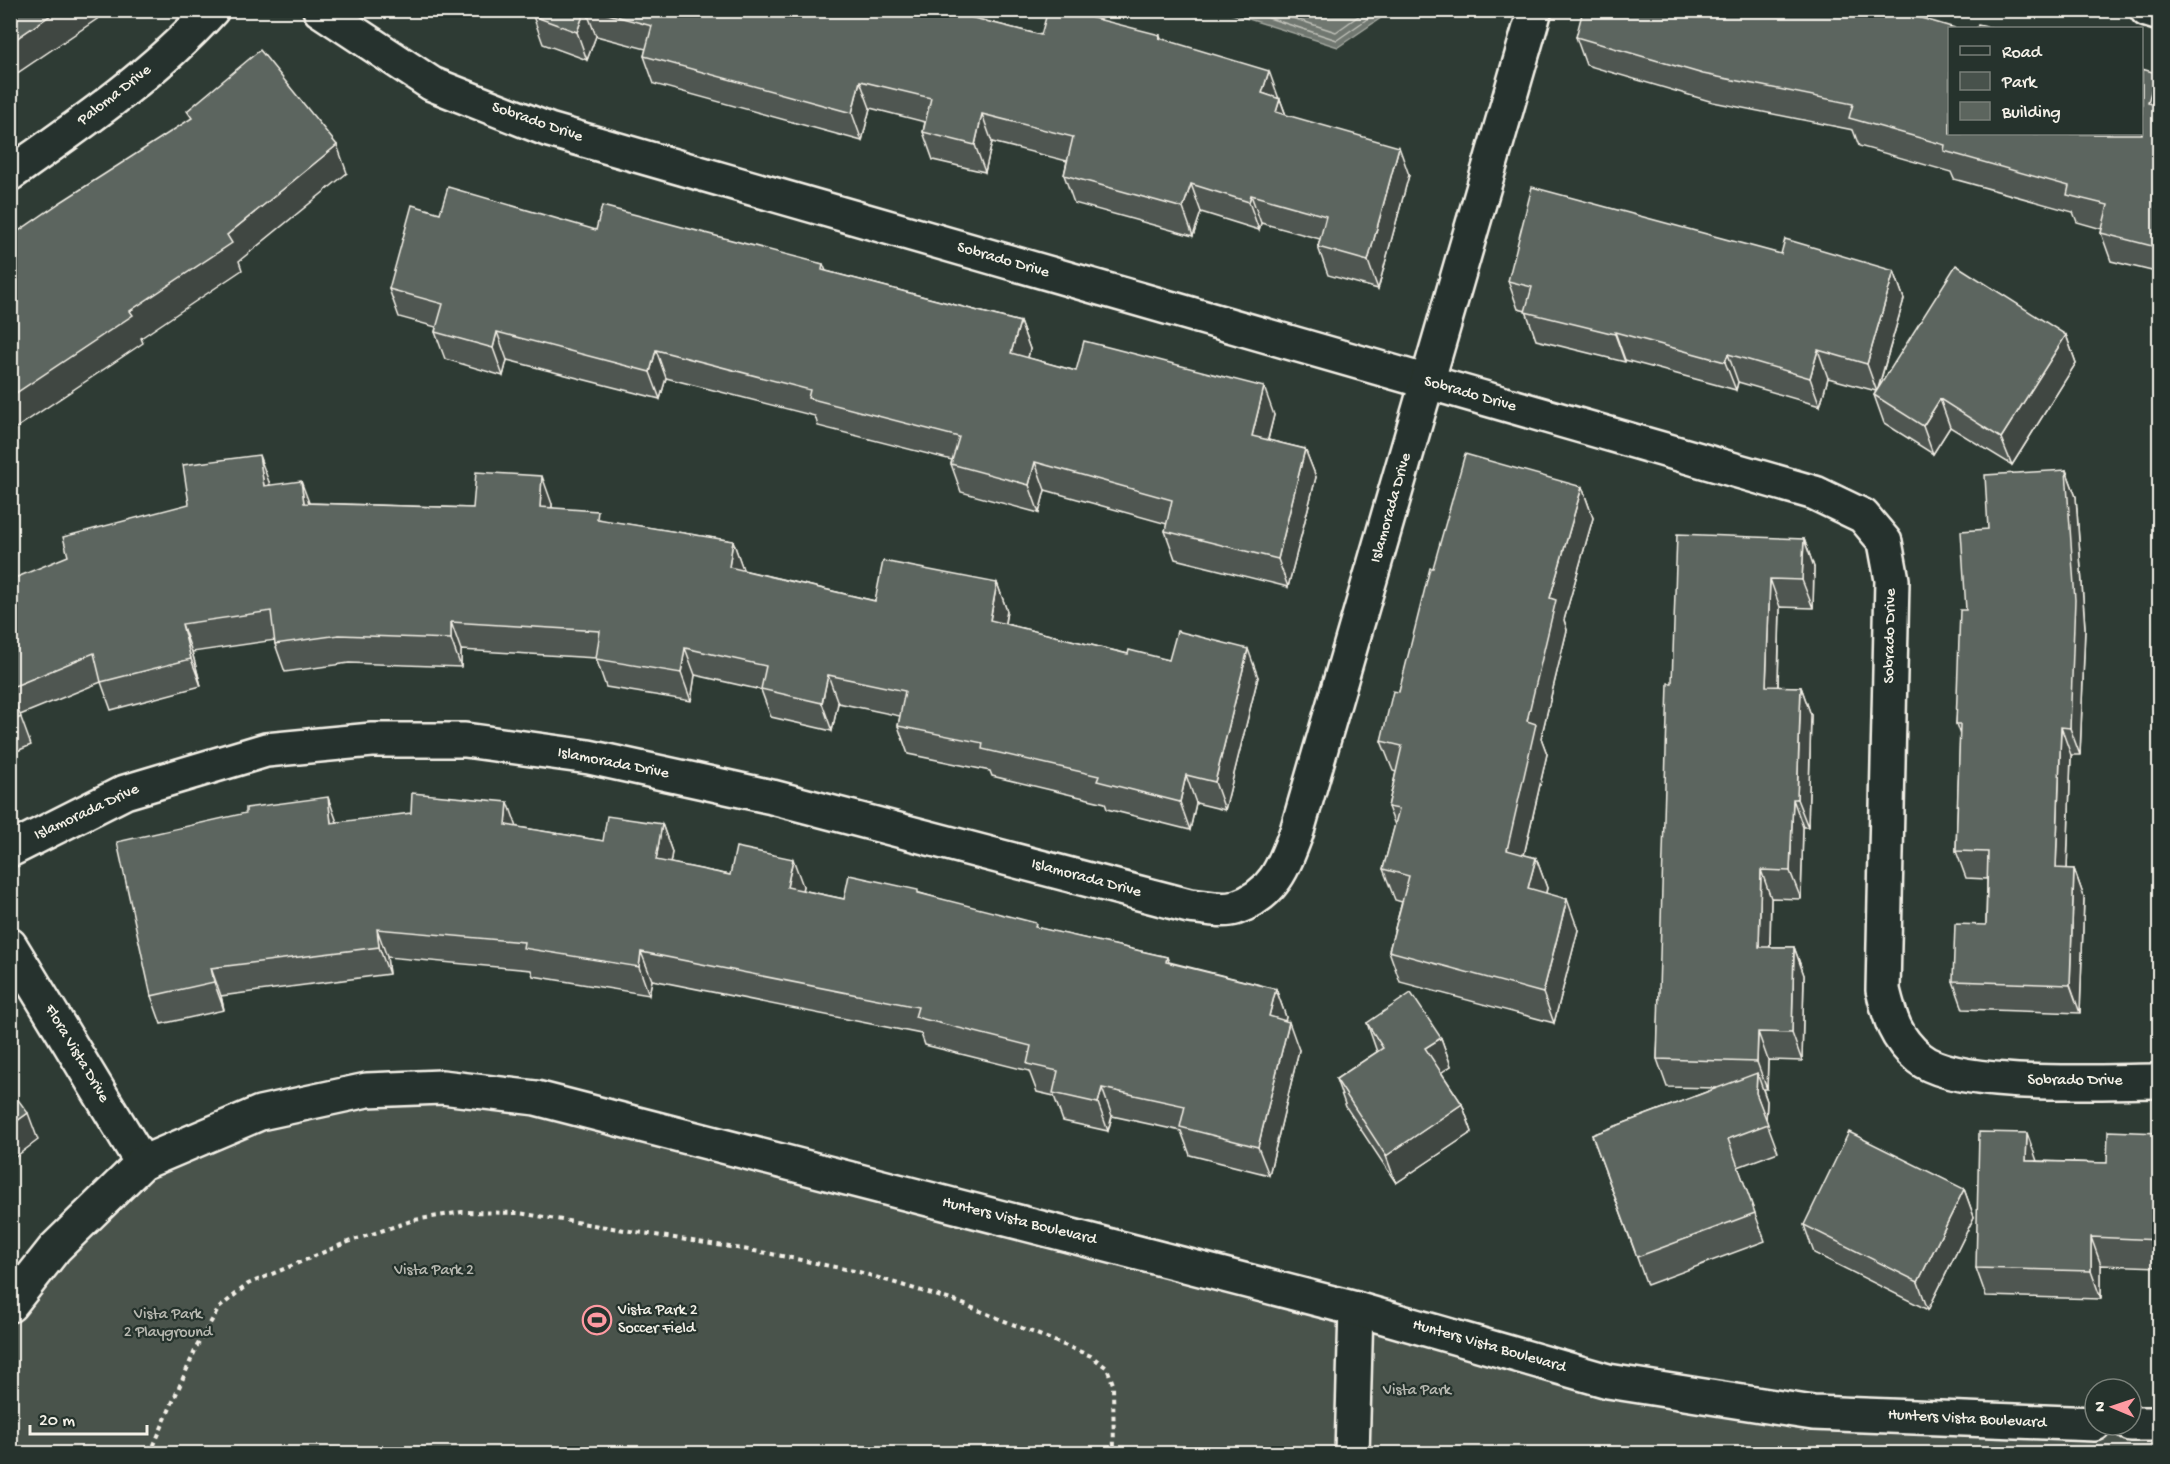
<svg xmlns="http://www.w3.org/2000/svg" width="2170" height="1464" font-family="'Gochi Hand',sans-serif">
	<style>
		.green { fill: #48524c; stroke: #9ea29a; stroke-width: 1.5 }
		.water { fill: #6f7770; stroke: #a4a8a0; stroke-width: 1.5 }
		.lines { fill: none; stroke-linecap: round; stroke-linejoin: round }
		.shore { stroke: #bfc0b8; stroke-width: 1.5 }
		.street-casing { stroke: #f4f1e8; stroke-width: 38 }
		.secondary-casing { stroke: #f4f1e8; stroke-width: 38 }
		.path { stroke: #f4f1e8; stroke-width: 4; stroke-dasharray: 4.5 4.5; stroke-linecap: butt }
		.street { stroke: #26332d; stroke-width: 33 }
		.secondary { stroke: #26332d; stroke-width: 33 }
		.wall { fill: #4f5751; stroke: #f4f1e8; stroke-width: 1.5 }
		.shaded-wall { fill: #404742; stroke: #f4f1e8; stroke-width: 1.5 }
		.building { fill: #5c655e; stroke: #f4f1e8; stroke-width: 1.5 }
		.labels { text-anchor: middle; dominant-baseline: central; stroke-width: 4.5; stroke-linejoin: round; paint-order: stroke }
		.street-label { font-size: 16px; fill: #f4f1e8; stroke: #26332d }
		.park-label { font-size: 16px; fill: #b8b9b1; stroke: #26332d }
		.poi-label { font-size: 16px; fill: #f4f1e8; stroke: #26332d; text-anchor: start }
	</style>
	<rect width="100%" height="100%" fill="#2e3b34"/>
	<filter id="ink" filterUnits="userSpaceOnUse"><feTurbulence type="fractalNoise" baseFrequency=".0167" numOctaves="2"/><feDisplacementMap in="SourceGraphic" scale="12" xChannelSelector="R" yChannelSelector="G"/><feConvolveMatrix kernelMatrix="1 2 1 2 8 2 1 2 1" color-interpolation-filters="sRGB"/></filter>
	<g filter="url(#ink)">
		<polygon class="green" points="442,1087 1609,1381 2095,1425 2159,1424 2159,1453 11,1453 10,1305 142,1163 260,1113"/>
		<polygon class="water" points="1223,11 1391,11 1338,47"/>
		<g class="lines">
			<g class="shore">
				<polyline points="1244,10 1337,40 1380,10"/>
				<polyline points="1268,10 1336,32 1367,10"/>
			</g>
			<g class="street-casing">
				<g id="street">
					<path d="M320 10 432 84 549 130 1815 493 1863 516 1885 542 1892 580 1883 990C1890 1018 1895 1038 1919 1058 1957 1090 2106 1081 2160 1081"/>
					<polyline points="2147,10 2160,14"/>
					<path d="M10 174C81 124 154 74 212 10"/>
					<path d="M10 850 125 792 266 750 372 740H465L589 757 772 797 1189 906C1202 907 1223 912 1235 908 1274 895 1284 866 1297 831L1535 10"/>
					<polyline points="10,945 142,1163"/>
					<polyline points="1352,1454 1356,1309"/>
				</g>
			</g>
			<g class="secondary-casing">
				<g id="secondary">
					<polyline points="10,1305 55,1248 142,1163 260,1113 367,1090 442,1087 536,1098 1356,1309 1608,1381 1813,1413 2095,1424"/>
					<polyline points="2131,1424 2160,1424"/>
				</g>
			</g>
			<polyline class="path" points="150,1454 197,1346 219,1308 248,1284 348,1242 414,1220 462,1212 519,1213 767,1253 859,1272 958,1302 1091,1356 1107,1368 1113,1384 1114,1454"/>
			<use href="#street" class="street"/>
			<use href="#secondary" class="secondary"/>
		</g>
		<g class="wall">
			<polygon points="534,10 942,10 1041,35 1160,35 1161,38 1280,99 1286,115 1409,175 1378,289 1328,275 1318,247 1320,239 1261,223 1259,230 1201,212 1193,236 1074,203 1064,175 1067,161 992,142 985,172 933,160 923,132 925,122 870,108 862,141 654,84 644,56 646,49 596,36 587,60 543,44 533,16"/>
			<polygon points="1950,28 2156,73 2160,84 2160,273 2111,261 2101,233 2102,229 2077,222 2073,212 1954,179 1951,172 1859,146 1853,130 1713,102 1586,65 1576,37"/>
			<polygon points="440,213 596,230 823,264 826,271 1020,322 1030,349 1028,358 1076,371 1274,415 1268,440 1305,449 1316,477 1288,587 1175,559 1165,531 1167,524 1045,490 1039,513 961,492 951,464 952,460 818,426 815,416 666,378 660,399 507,360 503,376 445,359 435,332 436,327 399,317 389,289"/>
			<polygon points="1781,254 1894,271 1904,299 1878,390 2066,335 2076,363 2012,465 1950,427 1933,454 1884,423 1874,395 1876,391 1828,378 1820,406 1738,382 1736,390 1625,360 1625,362 1536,340 1526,311 1518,309 1508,281"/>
			<polygon points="2066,470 2076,497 2085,628 2080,755 2071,755 2067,869 2074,869 2084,897 2080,1013 1963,1009 1953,981 1986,925 1987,879 1966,878 1956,851 1960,735 1956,724 1966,610 1988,529"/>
			<polygon points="269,482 270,485 309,503 473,508 552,504 552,508 601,520 733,541 743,570 875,601 997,583 1007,611 1005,624 1128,654 1169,660 1258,677 1225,810 1196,803 1190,830 1107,809 1105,803 992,776 990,771 908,754 898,726 900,716 838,703 832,731 771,717 761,690 695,675 691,701 606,687 596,658 461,650 461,667 349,663 285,672 275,644 275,640 192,652 201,686 111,710 101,682 20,715 31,745 10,754 10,580"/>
			<polygon points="1582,487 1593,518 1564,620 1567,630 1541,738 1547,754 1524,855 1536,858 1547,888 1546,893 1578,930 1554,1023 1400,982 1389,951 1402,902 1395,900 1383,869 1395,825 1388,807 1396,772 1393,771 1381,741 1399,692 1433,568"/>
			<polygon points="1804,539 1814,567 1813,608 1780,607 1778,687 1801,687 1811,715 1808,827 1803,827 1801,899 1771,898 1770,947 1794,947 1804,975 1802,1061 1768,1060 1767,1089 1763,1089 1767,1101 1766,1120 1778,1152 1738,1167 1765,1241 1647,1285 1592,1135 1717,1088 1667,1087 1657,1059 1672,683"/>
			<polygon points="337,822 517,827 603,841 662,824 672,852 670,863 730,875 803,886 802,890 844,899 920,893 1038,928 1167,957 1169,962 1276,989 1286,1017 1285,1021 1299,1050 1269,1175 1190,1155 1181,1131 1112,1116 1108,1131 1063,1121 1054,1096 1037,1092 1029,1071 925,1045 921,1034 652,980 649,995 533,976 531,970 387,957 389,974 221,996 224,1010 161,1024 151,996"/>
			<polygon points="1367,1023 1441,1038 1451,1066 1441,1072 1462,1104 1472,1132 1396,1183 1346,1107 1336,1079 1377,1052"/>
			<polygon points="2160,1133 2160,1267 2101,1265 2101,1299 1986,1296 1976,1268 2037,1161 2107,1163"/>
			<polygon points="1964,1189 1974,1217 1928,1310 1814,1253 1804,1225"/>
		</g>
		<g class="shaded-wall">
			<polygon points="58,10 101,10 103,15 10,78 10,43"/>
			<polygon points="585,10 586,10 596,36 587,60 577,32"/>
			<polygon points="1269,71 1279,99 1262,93"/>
			<polygon points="2156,73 2160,84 2160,126 2148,103"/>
			<polygon points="860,81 870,108 862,141 852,113"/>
			<polygon points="1280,99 1290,127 1276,112"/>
			<polygon points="982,114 992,142 985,172 975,145"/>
			<polygon points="337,145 347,173 239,261 242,270 141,338 143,343 10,432 10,397 130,311 227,235"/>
			<polygon points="1399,147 1409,175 1378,289 1368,261"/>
			<polygon points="1191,184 1201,212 1193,236 1183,208"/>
			<polygon points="1251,195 1261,223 1259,230 1249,202"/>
			<polygon points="1894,271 1904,299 1877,392 1867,364"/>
			<polygon points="1020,322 1030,349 1022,381 1011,353"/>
			<polygon points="497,332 507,360 503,376 493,348"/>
			<polygon points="1615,332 1625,360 1625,362 1615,334"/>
			<polygon points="2066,335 2076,363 2012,465 2001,438"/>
			<polygon points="656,350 666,378 660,399 650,372"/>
			<polygon points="1818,350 1828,378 1820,406 1810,378"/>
			<polygon points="1728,354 1738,382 1736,390 1725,362"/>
			<polygon points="1264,387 1274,415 1262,463 1252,436"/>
			<polygon points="1940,399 1950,427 1933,454 1923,426"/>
			<polygon points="1305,449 1316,477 1288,587 1278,559"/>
			<polygon points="259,455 269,482 274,513 264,486"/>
			<polygon points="1035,462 1045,490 1039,513 1029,485"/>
			<polygon points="2066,470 2076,497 2085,628 2080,755 2070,728"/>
			<polygon points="542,476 552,504 550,535 540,507"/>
			<polygon points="301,481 311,508 304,503"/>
			<polygon points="1582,487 1593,518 1564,620 1567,630 1541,738 1547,754 1518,881 1507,850 1527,721 1550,598"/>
			<polygon points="1804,539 1814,567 1813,608 1802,580"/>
			<polygon points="733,541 743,569 739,595 729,567"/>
			<polygon points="1770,579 1780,607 1777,714 1766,686"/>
			<polygon points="997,583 1007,611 1000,648 990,620"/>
			<polygon points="451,622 461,650 461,667 451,639"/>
			<polygon points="182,624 192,652 201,686 191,659"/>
			<polygon points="685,648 695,675 691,701 681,673"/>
			<polygon points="1248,649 1258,677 1225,810 1215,782"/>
			<polygon points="828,675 838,703 832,731 822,703"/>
			<polygon points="1801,687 1811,715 1808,827 1797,799"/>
			<polygon points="2061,727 2071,755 2066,896 2056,868"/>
			<polygon points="1186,775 1196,803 1190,830 1180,802"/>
			<polygon points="328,797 338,825 331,823"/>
			<polygon points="1793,799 1803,827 1801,899 1790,871"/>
			<polygon points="508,802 518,830 506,825"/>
			<polygon points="662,824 672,852 666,888 656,860"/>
			<polygon points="1536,858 1547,888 1539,919 1528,888"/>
			<polygon points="793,859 803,886 797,914 787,887"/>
			<polygon points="2074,869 2084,897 2080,1013 2070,985"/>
			<polygon points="1761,870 1771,898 1769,974 1759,947"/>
			<polygon points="1567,899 1578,930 1554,1023 1543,993"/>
			<polygon points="377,929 387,957 389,974 379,947"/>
			<polygon points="1794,947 1804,975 1802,1061 1792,1033"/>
			<polygon points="641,952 652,980 649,995 639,967"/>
			<polygon points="211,968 221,996 224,1010 214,982"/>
			<polygon points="1276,989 1286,1017 1280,1044 1269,1016"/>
			<polygon points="1289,1022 1299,1050 1269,1175 1258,1147"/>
			<polygon points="1758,1032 1768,1060 1767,1089 1757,1062"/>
			<polygon points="1441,1038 1451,1066 1436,1076 1425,1048"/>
			<polygon points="1757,1073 1767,1101 1766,1121 1756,1093"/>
			<polygon points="1102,1088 1112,1116 1108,1131 1098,1103"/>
			<polygon points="1462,1104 1472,1132 1396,1183 1386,1156"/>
			<polygon points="28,1113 38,1140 10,1161 10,1126"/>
			<polygon points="2027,1133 2037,1161 2026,1161"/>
			<polygon points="1964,1189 1974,1217 1928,1310 1918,1282"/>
			<polygon points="2091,1237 2101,1265 2101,1299 2091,1271"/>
		</g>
		<g class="building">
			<polygon points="10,10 58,10 10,43"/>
			<polygon points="534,10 585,10 577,32 533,16"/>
			<polygon points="593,10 942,10 1041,35 1048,10 1062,10 1160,35 1159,38 1269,71 1262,93 1280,99 1276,112 1399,147 1368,261 1318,247 1326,216 1251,195 1249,202 1191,184 1183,208 1064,175 1073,137 982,114 975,145 923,132 931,98 860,81 852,113 644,56 652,26"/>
			<polygon points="1583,10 1894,10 1955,28 1950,28 1950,134 2142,134 2142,69 2156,73 2148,103 2160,106 2160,248 2101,233 2108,205 2067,195 2069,186 1944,151 1945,145 1849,118 1853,104 1703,74 1576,37"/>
			<polygon points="1978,25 1991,28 1977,28"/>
			<polygon points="260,50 337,145 227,235 232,243 130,311 133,315 10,397 10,237 61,202 192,118 187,111"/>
			<polygon points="448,187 596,230 602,206 823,264 822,270 1020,322 1011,353 1076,371 1084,341 1264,387 1252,436 1305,449 1278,559 1165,531 1172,500 1035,462 1029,485 951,464 959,437 808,398 810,390 656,350 650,372 497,332 493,348 435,332 443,304 389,289 412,205 440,213"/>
			<polygon points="1532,187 1781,254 1785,239 1894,271 1867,364 1818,350 1810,378 1728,354 1725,362 1615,332 1615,334 1525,312 1532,287 1508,281"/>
			<polygon points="1956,265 2066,335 2001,438 1940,399 1923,426 1874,395"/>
			<polygon points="1465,454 1582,487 1550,598 1556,600 1527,721 1536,724 1507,850 1536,858 1528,888 1567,899 1543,993 1389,951 1409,876 1383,869 1399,809 1388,807 1402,746 1381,741 1393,691 1399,692 1430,568 1433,568"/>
			<polygon points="259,455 264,486 301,481 304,503 473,508 476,472 542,476 540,507 598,511 597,519 733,541 729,567 875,601 883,561 997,583 990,620 1128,654 1129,650 1169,660 1177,631 1248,649 1215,782 1186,775 1180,802 1097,781 1099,776 982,749 983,743 898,726 905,691 828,675 822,703 761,689 766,666 685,648 681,673 596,659 600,631 451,622 451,639 339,635 275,644 271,611 182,624 191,659 101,682 94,653 10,688 10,580 68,556 63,537 189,504 183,465"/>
			<polygon points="2066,470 2075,600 2070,728 2061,727 2056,868 2074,869 2070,985 1953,981 1955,924 1986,925 1988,852 1956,851 1960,724 1956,724 1960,610 1966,610 1961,531 1988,529 1985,475"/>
			<polygon points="1677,534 1804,539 1802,580 1770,579 1766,686 1801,687 1797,799 1793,799 1790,871 1761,870 1759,947 1794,947 1792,1033 1758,1032 1757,1062 1657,1059 1668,683 1672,683"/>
			<polygon points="10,692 21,717 10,722"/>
			<polygon points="412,793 508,802 506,825 603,841 607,816 662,824 656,860 730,875 736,847 793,859 787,887 844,899 849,875 918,890 918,893 1036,923 1035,927 1167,957 1166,962 1276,989 1269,1016 1289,1022 1258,1147 1180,1127 1185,1106 1102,1088 1098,1103 1053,1093 1058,1071 1027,1064 1031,1046 915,1017 918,1007 641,952 639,967 523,948 524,942 377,929 379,947 211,968 214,982 151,996 117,842 246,813 246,808 328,797 331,823 411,813"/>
			<polygon points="1411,993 1441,1038 1425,1048 1462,1104 1386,1156 1336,1079 1383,1048 1367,1023"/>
			<polygon points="1757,1073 1756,1093 1768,1124 1728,1139 1755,1213 1637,1257 1592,1135"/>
			<polygon points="10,1089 28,1113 10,1126"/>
			<polygon points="2108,1131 2160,1133 2160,1240 2091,1237 2091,1271 1976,1268 1979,1132 2027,1133 2026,1161 2107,1163"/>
			<polygon points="1849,1132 1964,1189 1918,1282 1804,1225"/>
		</g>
	</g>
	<defs>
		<g id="stadium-ring" transform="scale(1.5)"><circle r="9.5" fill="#26332d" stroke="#ff9aa2" stroke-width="1.5"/><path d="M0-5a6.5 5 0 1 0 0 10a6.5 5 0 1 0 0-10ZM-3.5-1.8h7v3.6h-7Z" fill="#ff9aa2"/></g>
	</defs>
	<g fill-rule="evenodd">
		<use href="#stadium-ring" x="597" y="1320"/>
	</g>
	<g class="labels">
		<g class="street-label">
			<text transform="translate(115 96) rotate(-38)">Paloma Drive</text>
			<text transform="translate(537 123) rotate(19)">Sobrado Drive</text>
			<text transform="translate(1003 261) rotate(16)">Sobrado Drive</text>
			<text transform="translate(1470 395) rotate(16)">Sobrado Drive</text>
			<text transform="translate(1392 508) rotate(-74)">Islamorada Drive</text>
			<text transform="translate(1891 636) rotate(-89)">Sobrado Drive</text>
			<text transform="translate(613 764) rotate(11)">Islamorada Drive</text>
			<text transform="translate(87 813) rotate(-25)">Islamorada Drive</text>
			<text transform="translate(1086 879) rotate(15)">Islamorada Drive</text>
			<text transform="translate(76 1054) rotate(59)">Flora Vista Drive</text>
			<text x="2075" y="1081">Sobrado Drive</text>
			<text transform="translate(1019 1222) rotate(14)">Hunters Vista Boulevard</text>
			<text transform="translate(1489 1347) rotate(16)">Hunters Vista Boulevard</text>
			<text transform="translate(1967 1420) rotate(3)">Hunters Vista Boulevard</text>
		</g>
		<g class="park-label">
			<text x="434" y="1271">Vista Park 2</text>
			<text x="168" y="1315">Vista Park<tspan x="168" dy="18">2 Playground</tspan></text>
			<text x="1417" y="1391">Vista Park</text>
		</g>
		<g class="poi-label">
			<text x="618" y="1311">Vista Park 2<tspan x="618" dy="18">Soccer Field</tspan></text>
		</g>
	</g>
	<rect width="2170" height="1464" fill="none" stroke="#26332d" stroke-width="36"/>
	<rect x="18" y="18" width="2134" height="1428" fill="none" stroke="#f4f1e8" stroke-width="2" filter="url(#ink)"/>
	<rect x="1948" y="27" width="195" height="108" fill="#26332d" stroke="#787f78" stroke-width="1.5"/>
	<rect x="1960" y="46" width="30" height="9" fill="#26332d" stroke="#787f78" stroke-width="1.5"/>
	<text x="2002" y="57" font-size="18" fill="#f4f1e8">Road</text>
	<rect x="1960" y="72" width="30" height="18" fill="#48524c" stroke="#787f78" stroke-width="1.5"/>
	<text x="2002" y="87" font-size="18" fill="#f4f1e8">Park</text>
	<rect x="1960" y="102" width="30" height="18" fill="#5c655e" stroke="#787f78" stroke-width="1.5"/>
	<text x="2002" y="117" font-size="18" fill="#f4f1e8">Building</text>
	<g transform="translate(2113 1407) rotate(272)"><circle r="28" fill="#26332d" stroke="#787f78" stroke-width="1.5"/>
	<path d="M0-4.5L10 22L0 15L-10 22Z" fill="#ff9aa2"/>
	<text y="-9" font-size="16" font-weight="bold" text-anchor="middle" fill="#f4f1e8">N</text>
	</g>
	<path d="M30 1425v9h117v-9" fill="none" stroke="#f4f1e8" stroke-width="3"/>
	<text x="39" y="1425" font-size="18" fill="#f4f1e8" stroke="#26332d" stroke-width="4.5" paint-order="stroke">20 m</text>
</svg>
